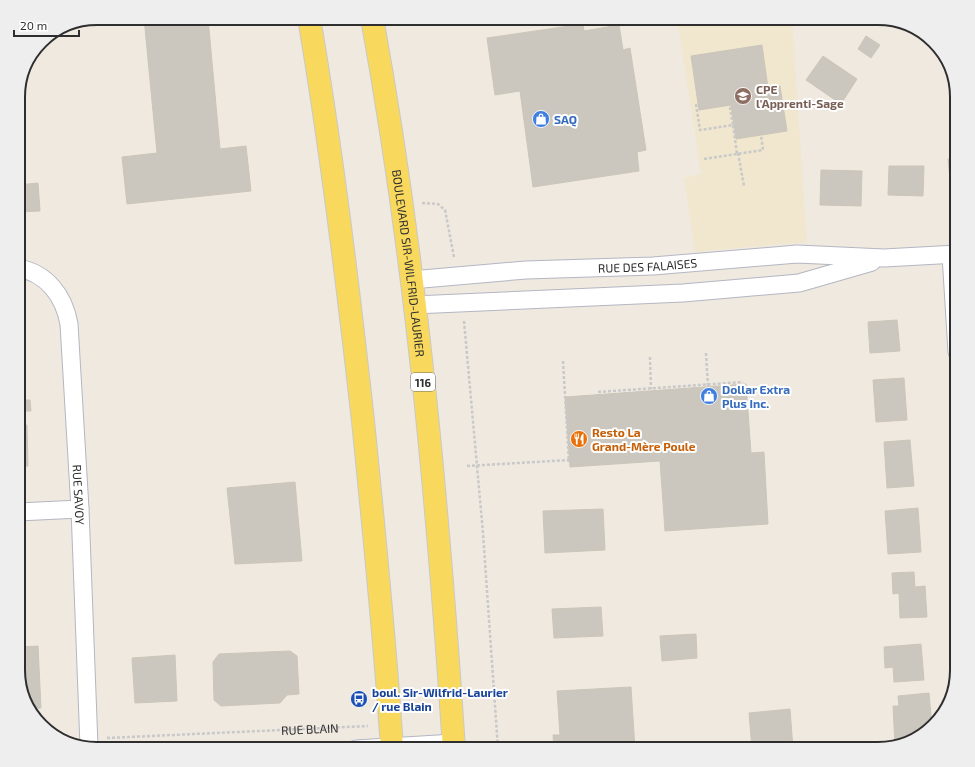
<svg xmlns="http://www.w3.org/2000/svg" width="975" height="767" font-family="'Exo 2',sans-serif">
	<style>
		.education { fill: #f1e7cf }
		.building { fill: #cbc7be; stroke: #ccc6b9 }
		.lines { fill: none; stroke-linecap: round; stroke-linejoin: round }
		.minor-casing { stroke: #b4b6c2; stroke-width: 19 }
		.primary-casing { stroke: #c9c9c9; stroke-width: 24 }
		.path { stroke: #c9c9c9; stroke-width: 2.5; stroke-dasharray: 3 2; stroke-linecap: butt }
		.minor { stroke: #fff; stroke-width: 17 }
		.primary { stroke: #f8d95d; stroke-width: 22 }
		.labels { text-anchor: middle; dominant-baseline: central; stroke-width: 4; stroke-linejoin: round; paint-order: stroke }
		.shield { fill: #fff; stroke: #6d6d6d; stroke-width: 1 }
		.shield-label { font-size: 11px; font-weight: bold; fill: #2e2e2e }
		.education-label { font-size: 12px; font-weight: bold; fill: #785e54; stroke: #fff; text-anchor: start }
		.shop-label { font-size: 12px; font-weight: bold; fill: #366cbe; stroke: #fff; text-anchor: start }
		.street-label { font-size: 12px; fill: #2e2e2e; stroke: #fff }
		.food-label { font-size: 12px; font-weight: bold; fill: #c56008; stroke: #fff; text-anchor: start }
		.transit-label { font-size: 12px; font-weight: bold; fill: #164399; stroke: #fff; text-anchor: start }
		.rim { fill: none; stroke: #2e2e2e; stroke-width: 2 }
	</style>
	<rect width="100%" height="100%" fill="#efe9e0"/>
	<polygon class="education" points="677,18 792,18 807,242 695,252 684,178 701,174"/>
	<g class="building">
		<polygon points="144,18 208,18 220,149 246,146 251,191 127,204 122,157 157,153"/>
		<polygon points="583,24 584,31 619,25 623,50 630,48 646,150 637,152 639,171 533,187 520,91 495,95 487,38"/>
		<polygon points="866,36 880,45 871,58 858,49"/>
		<polygon points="762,45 768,88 780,86 787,131 736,139 731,105 699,110 691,56"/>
		<polygon points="823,56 857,79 841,104 806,80"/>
		<polygon points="948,159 957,159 957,200 952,200"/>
		<polygon points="889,166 924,166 923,196 888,195"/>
		<polygon points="821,170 862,171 861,206 820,205"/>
		<polygon points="38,183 40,211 18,212 18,185"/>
		<polygon points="897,320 900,351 870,353 868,322"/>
		<polygon points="904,378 907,420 876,422 873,380"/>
		<polygon points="746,384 751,453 764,452 768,524 665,531 660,461 570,467 565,397"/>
		<polygon points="18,400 30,400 31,411 18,411"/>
		<polygon points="18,425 27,425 28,466 18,467"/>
		<polygon points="910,440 914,486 887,488 884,442"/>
		<polygon points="295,482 302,561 235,564 227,488"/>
		<polygon points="918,508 921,552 888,554 885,511"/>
		<polygon points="603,509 605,550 545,553 543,511"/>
		<polygon points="914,572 915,587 925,586 927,617 900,618 899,593 893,594 892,573"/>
		<polygon points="601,607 603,636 554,638 552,609"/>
		<polygon points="696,634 697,658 662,661 660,636"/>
		<polygon points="921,644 924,680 894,682 893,667 885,668 884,647"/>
		<polygon points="38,646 41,708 29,709 26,705 18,675 18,647"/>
		<polygon points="290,651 297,656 299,694 287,695 280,703 221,706 214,700 213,662 219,654"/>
		<polygon points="175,655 177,701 135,703 132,658"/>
		<polygon points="631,687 635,749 554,749 553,735 560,735 557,691"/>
		<polygon points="929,693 932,727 913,741 895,745 893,706 899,706 898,696"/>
		<polygon points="790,709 793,749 752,749 749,713"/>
	</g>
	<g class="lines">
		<g class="minor-casing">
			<g id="minor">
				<polyline points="951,255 957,352"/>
				<path id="s2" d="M18 268C47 273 64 296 69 324L80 509 89 746"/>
				<path id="s3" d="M411 280 526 270 653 266 797 254 884 258 957 254"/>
				<polyline points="414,305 683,293 799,283 872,262"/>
				<polyline points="18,512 80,509"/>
				<polyline points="356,749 454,743"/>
			</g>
		</g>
		<g class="primary-casing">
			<g id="primary">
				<path d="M309 18C332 152 348 286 363 421 374 530 385 639 392 749"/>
				<path id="s4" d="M372 18C416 259 438 504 454 749"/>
			</g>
		</g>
		<g class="path">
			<polyline points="696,104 700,130 733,125 737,154"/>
			<polyline points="731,108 730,108 733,125"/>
			<polyline points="738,153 744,186"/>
			<polyline points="704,159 763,150 761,135"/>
			<polyline points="422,203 438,204 445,210 454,257"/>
			<polyline points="464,321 483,533 498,749"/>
			<polyline points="706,353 708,387"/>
			<polyline points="650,357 651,389"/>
			<polyline points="563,361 569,462"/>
			<polyline points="598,392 743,382"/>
			<polyline points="467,466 569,460"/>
			<path id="s1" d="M107 738 368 726"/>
		</g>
		<use href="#minor" class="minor"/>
		<use href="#primary" class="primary"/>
	</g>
	<defs>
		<g id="school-disc" transform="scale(0.9)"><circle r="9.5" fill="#8d6e63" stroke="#fff"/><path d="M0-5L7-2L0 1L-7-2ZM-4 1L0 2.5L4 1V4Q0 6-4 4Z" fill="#fff"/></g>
		<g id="shop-disc" transform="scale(0.9)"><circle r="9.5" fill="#3f7fe0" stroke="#fff"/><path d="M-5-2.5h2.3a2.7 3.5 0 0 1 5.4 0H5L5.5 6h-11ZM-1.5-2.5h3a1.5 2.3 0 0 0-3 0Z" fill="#fff"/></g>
		<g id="restaurant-disc" transform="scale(0.9)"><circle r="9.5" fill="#e8710a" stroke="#fff"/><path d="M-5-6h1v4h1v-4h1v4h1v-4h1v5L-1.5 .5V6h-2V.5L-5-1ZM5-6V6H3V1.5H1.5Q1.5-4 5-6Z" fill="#fff"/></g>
		<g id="bus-disc" transform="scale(0.9)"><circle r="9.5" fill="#1a4fb4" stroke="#fff"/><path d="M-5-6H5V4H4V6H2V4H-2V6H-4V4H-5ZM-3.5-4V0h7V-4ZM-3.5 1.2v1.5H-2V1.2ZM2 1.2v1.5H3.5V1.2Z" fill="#fff"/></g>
	</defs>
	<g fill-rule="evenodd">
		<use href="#school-disc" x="743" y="96"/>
		<use href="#shop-disc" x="541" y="119"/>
		<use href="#shop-disc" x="709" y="396"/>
		<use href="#restaurant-disc" x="579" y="439"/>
		<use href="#bus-disc" x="359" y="699"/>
	</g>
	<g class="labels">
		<rect class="shield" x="411" y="373" width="24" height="18" rx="3"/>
		<g class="shield-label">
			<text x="423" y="382">116</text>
		</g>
		<g class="education-label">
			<text x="756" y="89">CPE<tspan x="756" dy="14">l'Apprenti-Sage</tspan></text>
		</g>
		<g class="shop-label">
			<text x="554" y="119">SAQ</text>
			<text x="722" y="389">Dollar Extra<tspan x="722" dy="14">Plus Inc.</tspan></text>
		</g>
		<g class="street-label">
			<text stroke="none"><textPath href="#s4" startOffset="248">BOULEVARD SIR-WILFRID-LAURIER</textPath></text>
			<text stroke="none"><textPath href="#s3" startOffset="237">RUE DES FALAISES</textPath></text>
			<text stroke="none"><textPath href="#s2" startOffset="252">RUE SAVOY</textPath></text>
			<text stroke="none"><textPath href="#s1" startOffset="203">RUE BLAIN</textPath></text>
		</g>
		<g class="food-label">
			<text x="592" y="432">Resto La<tspan x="592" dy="14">Grand-Mère Poule</tspan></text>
		</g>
		<g class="transit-label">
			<text x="372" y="692">boul. Sir-Wilfrid-Laurier<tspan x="372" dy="14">/ rue Blain</tspan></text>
		</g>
	</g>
	<path d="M0 0H975V767H0ZM97 25H878A72 72 0 0 1 950 97V670A72 72 0 0 1 878 742H97A72 72 0 0 1 25 670V97A72 72 0 0 1 97 25Z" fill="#eee" fill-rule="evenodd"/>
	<path class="rim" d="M97 25H878A72 72 0 0 1 950 97V670A72 72 0 0 1 878 742H97A72 72 0 0 1 25 670V97A72 72 0 0 1 97 25Z"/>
	<path d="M14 30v6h65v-6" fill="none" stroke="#2e2e2e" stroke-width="2"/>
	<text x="20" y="30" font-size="12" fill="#2e2e2e" stroke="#ffffff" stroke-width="3" paint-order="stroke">20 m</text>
</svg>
